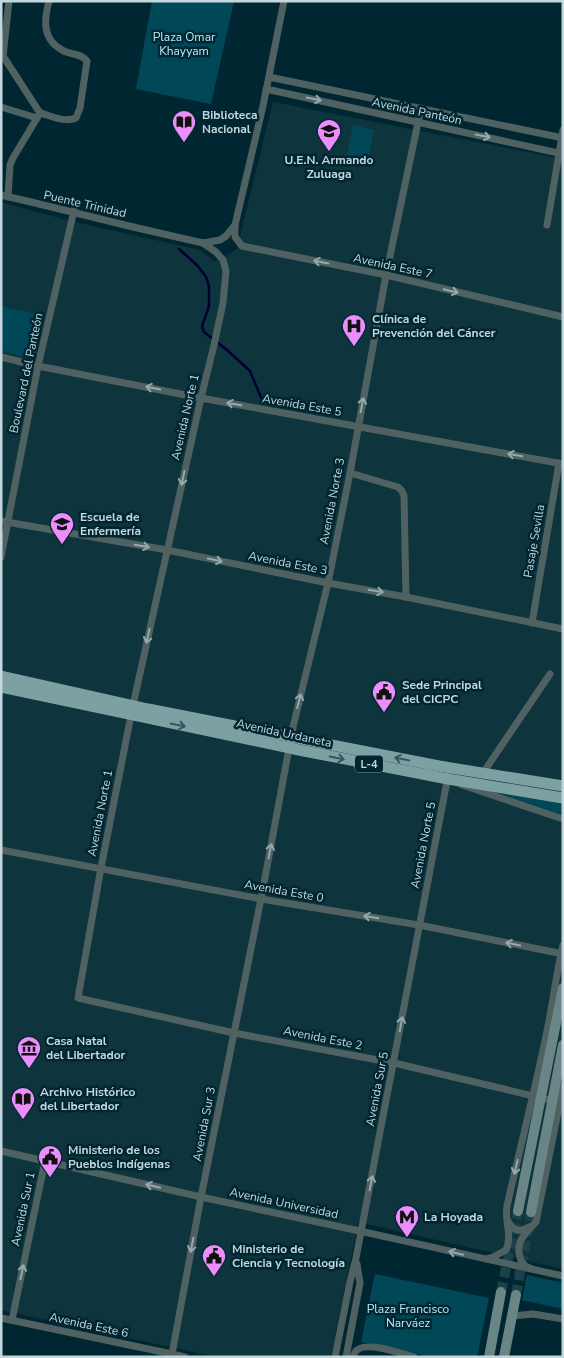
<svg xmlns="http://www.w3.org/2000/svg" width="564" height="1358" font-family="'Nunito Sans',sans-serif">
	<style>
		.built { fill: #0e343e }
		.green { fill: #004858 }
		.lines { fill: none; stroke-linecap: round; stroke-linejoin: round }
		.stream { stroke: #003; stroke-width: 2.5 }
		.secondary-tunnel { stroke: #1d414b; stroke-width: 10; stroke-dasharray: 10 5; stroke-linecap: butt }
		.street { stroke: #506162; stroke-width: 7 }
		.secondary { stroke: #6a8586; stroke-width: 10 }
		.primary { stroke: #7da1a2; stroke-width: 11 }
		.street-bridge { stroke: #506162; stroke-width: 7 }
		.oneway { stroke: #95a8ac }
		.oneway2 { stroke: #32585e }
		.labels { text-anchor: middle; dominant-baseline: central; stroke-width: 5; stroke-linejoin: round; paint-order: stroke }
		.shield { fill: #002731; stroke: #88a2a9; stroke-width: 1 }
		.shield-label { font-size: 11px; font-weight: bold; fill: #c3d7dd }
		.park-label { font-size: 12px; fill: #baeaf9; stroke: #002731 }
		.street-label { font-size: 12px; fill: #c3d7dd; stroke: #002731 }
		.poi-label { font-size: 12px; font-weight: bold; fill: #c3d7dd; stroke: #002731; text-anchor: start }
	</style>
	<rect width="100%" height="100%" fill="#002731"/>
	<polygon class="built" points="273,102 563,159 563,1269 358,1222 331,1357 216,1357 1,1310 1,202 70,221 200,250 207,255 214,262 237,249"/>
	<g class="green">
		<polygon points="152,1 234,1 211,104 136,89"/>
		<polygon points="353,125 374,130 367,164 346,160"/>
		<polygon points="1,306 44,316 34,359 1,351"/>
		<polygon points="497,793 563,803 563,815"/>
		<polygon points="375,1274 489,1298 477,1357 431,1357 361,1342"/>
		<polygon points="527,1275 563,1283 563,1309 522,1300"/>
	</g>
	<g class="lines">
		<polyline class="stream" points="179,249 197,265 206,277 209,286 209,306 202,326 204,332 227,350 250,371 263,402"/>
		<g class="secondary-tunnel">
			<polyline points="501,1292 518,1211"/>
			<polyline points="516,1295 531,1212"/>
		</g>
		<g class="street">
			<polyline points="269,77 563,138"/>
			<polyline points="266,89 563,154"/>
			<polyline points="1,107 37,118"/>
			<path d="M40 113C52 116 64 123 76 118L80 108 87 61C81 53 70 55 62 50 42 39 44 20 49 1"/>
			<polyline points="1,195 31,202"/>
			<polyline points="8,197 10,165 13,158 40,113 3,56 9,1"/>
			<polyline points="235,225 235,237 242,246 386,275 563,317"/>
			<polyline points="547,225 563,130"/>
			<polyline points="133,227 203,243 220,240 226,236 235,225 263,106 284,1"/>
			<polyline points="203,243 216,252 223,260 226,271 223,303 214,345 201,398 133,705 101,868 78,998 234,1033 394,1063 563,1103"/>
			<polyline points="1,357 38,366 201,398 563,464"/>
			<polyline points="350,473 398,487 402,491 404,496 406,597"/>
			<polyline points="1,521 167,550 328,583 406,597 563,629"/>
			<polyline points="1,557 38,366 76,202"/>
			<polyline points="532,623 559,463"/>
			<polyline points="483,773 550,674"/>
			<polyline points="462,785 563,819"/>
			<polyline points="1,850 261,899 419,925 563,954"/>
			<polyline points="1,1151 201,1197 355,1230 563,1276"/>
			<path d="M508 1221C513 1232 520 1232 529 1227"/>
			<path d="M486 1259 493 1257 506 1250C513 1234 504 1222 507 1206 520 1148 535 1090 547 1031 553 1003 556 974 563 945"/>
			<path d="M530 1268C524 1266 521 1263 520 1257 515 1241 526 1233 536 1222L563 1087"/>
			<polyline points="512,1316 533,1314 563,1319"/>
			<polyline points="1,1318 172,1354 174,1357"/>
			<polyline points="12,1320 45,1161"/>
			<polyline points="185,1357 172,1354 201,1197 261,899 293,727 328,583 350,473 386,275 421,108"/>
			<polyline points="335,1357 350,1282 356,1258 448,776"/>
			<polyline points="346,1357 360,1283 357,1264"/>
			<path d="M353 1357C355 1353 354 1352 357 1350 368 1341 402 1354 414 1357"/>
		</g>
		<g class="secondary">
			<polyline points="518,1211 563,988"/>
			<polyline points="531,1212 563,1045"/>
			<polyline points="489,1357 501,1292"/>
			<polyline points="504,1357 516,1295"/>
		</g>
		<g class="primary">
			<polyline points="1,676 148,709 439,766 563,786"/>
			<polyline points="1,687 304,751 448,779 563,798"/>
		</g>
		<polyline class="street-bridge" points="31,202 133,227"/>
	</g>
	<defs><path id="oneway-shaft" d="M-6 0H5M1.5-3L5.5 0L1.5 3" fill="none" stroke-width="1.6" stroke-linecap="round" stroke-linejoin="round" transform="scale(1.25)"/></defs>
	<g class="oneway">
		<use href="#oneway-shaft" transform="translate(314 99) rotate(12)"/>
		<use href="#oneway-shaft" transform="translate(483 136) rotate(12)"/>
		<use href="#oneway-shaft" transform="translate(321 262) rotate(-169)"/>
		<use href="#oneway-shaft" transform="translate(451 291) rotate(13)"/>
		<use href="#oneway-shaft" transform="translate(153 388) rotate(-169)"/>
		<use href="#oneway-shaft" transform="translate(234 404) rotate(-170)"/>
		<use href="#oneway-shaft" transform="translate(362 405) rotate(-79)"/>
		<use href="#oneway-shaft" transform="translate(515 455) rotate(-170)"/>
		<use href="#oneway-shaft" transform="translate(183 478) rotate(102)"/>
		<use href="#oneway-shaft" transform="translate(142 546) rotate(10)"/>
		<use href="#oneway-shaft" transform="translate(215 560) rotate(12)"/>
		<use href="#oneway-shaft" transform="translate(376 591) rotate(10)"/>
		<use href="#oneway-shaft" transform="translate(148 636) rotate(103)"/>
		<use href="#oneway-shaft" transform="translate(299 701) rotate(-76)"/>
		<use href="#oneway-shaft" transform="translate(270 851) rotate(-79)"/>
		<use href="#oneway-shaft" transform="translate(371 917) rotate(-170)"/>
		<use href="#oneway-shaft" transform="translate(513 944) rotate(-169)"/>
		<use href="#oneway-shaft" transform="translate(401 1024) rotate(-80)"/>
		<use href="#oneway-shaft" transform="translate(516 1167) rotate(103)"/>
		<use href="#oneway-shaft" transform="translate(371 1183) rotate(-79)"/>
		<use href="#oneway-shaft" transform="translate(153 1186) rotate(-167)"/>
		<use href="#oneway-shaft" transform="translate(192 1245) rotate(101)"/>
		<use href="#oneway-shaft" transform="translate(456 1253) rotate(-167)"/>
		<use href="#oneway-shaft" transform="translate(22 1272) rotate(-78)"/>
	</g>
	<g class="oneway2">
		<use href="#oneway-shaft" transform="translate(178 725) rotate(12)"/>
		<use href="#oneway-shaft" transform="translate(337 758) rotate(11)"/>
		<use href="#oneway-shaft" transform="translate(402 759) rotate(-169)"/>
	</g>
	<defs>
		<g id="library-pin" transform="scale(1.25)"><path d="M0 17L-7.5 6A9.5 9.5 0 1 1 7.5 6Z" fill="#eb8dfb" stroke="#002731"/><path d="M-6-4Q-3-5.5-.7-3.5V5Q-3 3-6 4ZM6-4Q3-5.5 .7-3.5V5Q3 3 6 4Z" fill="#111"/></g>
		<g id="school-pin" transform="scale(1.25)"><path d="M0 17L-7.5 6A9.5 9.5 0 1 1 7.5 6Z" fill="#eb8dfb" stroke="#002731"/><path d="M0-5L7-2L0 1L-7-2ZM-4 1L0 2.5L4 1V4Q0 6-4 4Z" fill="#111"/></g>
		<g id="hospital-pin" transform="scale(1.25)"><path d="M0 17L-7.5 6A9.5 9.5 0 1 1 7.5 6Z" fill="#eb8dfb" stroke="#002731"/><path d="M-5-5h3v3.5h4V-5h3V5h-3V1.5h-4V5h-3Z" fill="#111"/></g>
		<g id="university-pin" transform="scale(1.25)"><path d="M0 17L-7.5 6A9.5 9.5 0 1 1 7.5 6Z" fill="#eb8dfb" stroke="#002731"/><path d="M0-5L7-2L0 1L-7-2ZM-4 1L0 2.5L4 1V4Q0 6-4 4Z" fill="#111"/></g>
		<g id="civic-pin" transform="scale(1.25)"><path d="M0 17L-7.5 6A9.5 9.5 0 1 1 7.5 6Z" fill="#eb8dfb" stroke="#002731"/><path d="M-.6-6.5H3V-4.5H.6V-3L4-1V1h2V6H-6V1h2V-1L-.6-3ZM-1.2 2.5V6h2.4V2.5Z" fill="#111"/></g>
		<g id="museum-pin" transform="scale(1.25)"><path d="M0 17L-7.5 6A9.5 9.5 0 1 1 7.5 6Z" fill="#eb8dfb" stroke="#002731"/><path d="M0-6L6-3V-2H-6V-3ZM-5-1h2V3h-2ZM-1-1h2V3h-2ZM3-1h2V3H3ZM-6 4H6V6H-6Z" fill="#111"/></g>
		<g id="metro-pin" transform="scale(1.25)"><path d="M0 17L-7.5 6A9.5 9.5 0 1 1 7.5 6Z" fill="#eb8dfb" stroke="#002731"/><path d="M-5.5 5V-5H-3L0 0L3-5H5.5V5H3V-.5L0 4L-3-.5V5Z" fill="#111"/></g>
	</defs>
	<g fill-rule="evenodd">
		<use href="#library-pin" x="184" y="122"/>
		<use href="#school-pin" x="329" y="131"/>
		<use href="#hospital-pin" x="354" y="326"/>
		<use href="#university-pin" x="62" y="524"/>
		<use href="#civic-pin" x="384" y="692"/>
		<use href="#museum-pin" x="29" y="1048"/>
		<use href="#library-pin" x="23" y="1099"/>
		<use href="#civic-pin" x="50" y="1157"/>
		<use href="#metro-pin" x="407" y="1217"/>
		<use href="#civic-pin" x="214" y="1256"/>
	</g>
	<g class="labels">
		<rect class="shield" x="355" y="755.5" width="28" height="17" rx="4"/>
		<g class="shield-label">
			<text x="369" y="764">L-4</text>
		</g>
		<g class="park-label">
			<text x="184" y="37">Plaza Omar<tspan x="184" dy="14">Khayyam</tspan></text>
			<text x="408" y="1309">Plaza Francisco<tspan x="408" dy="14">Narváez</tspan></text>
		</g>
		<g class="street-label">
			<text transform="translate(417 111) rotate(12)">Avenida Panteón</text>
			<text transform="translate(85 204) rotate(13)">Puente Trinidad</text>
			<text transform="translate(393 266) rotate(12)">Avenida Este 7</text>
			<text transform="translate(26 373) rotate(-78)">Boulevard del Panteón</text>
			<text transform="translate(302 405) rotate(10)">Avenida Este 5</text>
			<text transform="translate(185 417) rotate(-77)">Avenida Norte 1</text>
			<text transform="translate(332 501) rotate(-79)">Avenida Norte 3</text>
			<text transform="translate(534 541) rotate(-80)">Pasaje Sevilla</text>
			<text transform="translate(288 563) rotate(11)">Avenida Este 3</text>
			<text transform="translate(284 733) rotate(12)">Avenida Urdaneta</text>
			<text transform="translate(100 813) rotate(-79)">Avenida Norte 1</text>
			<text transform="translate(423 845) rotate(-79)">Avenida Norte 5</text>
			<text transform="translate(284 891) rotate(10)">Avenida Este 0</text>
			<text transform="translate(323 1038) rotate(11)">Avenida Este 2</text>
			<text transform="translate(377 1089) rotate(-79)">Avenida Sur 5</text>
			<text transform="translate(204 1124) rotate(-79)">Avenida Sur 3</text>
			<text transform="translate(284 1203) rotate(12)">Avenida Universidad</text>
			<text transform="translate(23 1209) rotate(-78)">Avenida Sur 1</text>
			<text transform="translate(89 1325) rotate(12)">Avenida Este 6</text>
		</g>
		<g class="poi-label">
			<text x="202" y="115">Biblioteca<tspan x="202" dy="14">Nacional</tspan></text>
			<text x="329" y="160" text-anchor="middle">U.E.N. Armando<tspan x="329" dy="14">Zuluaga</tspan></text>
			<text x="372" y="319">Clínica de<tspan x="372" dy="14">Prevención del Cáncer</tspan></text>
			<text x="80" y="517">Escuela de<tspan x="80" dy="14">Enfermería</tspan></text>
			<text x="402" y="685">Sede Principal<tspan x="402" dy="14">del CICPC</tspan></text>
			<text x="46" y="1041">Casa Natal<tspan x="46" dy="14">del Libertador</tspan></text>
			<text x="40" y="1092">Archivo Histórico<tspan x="40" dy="14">del Libertador</tspan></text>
			<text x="68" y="1150">Ministerio de los<tspan x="68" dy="14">Pueblos Indígenas</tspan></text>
			<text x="424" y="1217">La Hoyada</text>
			<text x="232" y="1249">Ministerio de<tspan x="232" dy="14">Ciencia y Tecnología</tspan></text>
		</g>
	</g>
	<rect width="564" height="1358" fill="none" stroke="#c3d7dd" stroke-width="5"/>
</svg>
